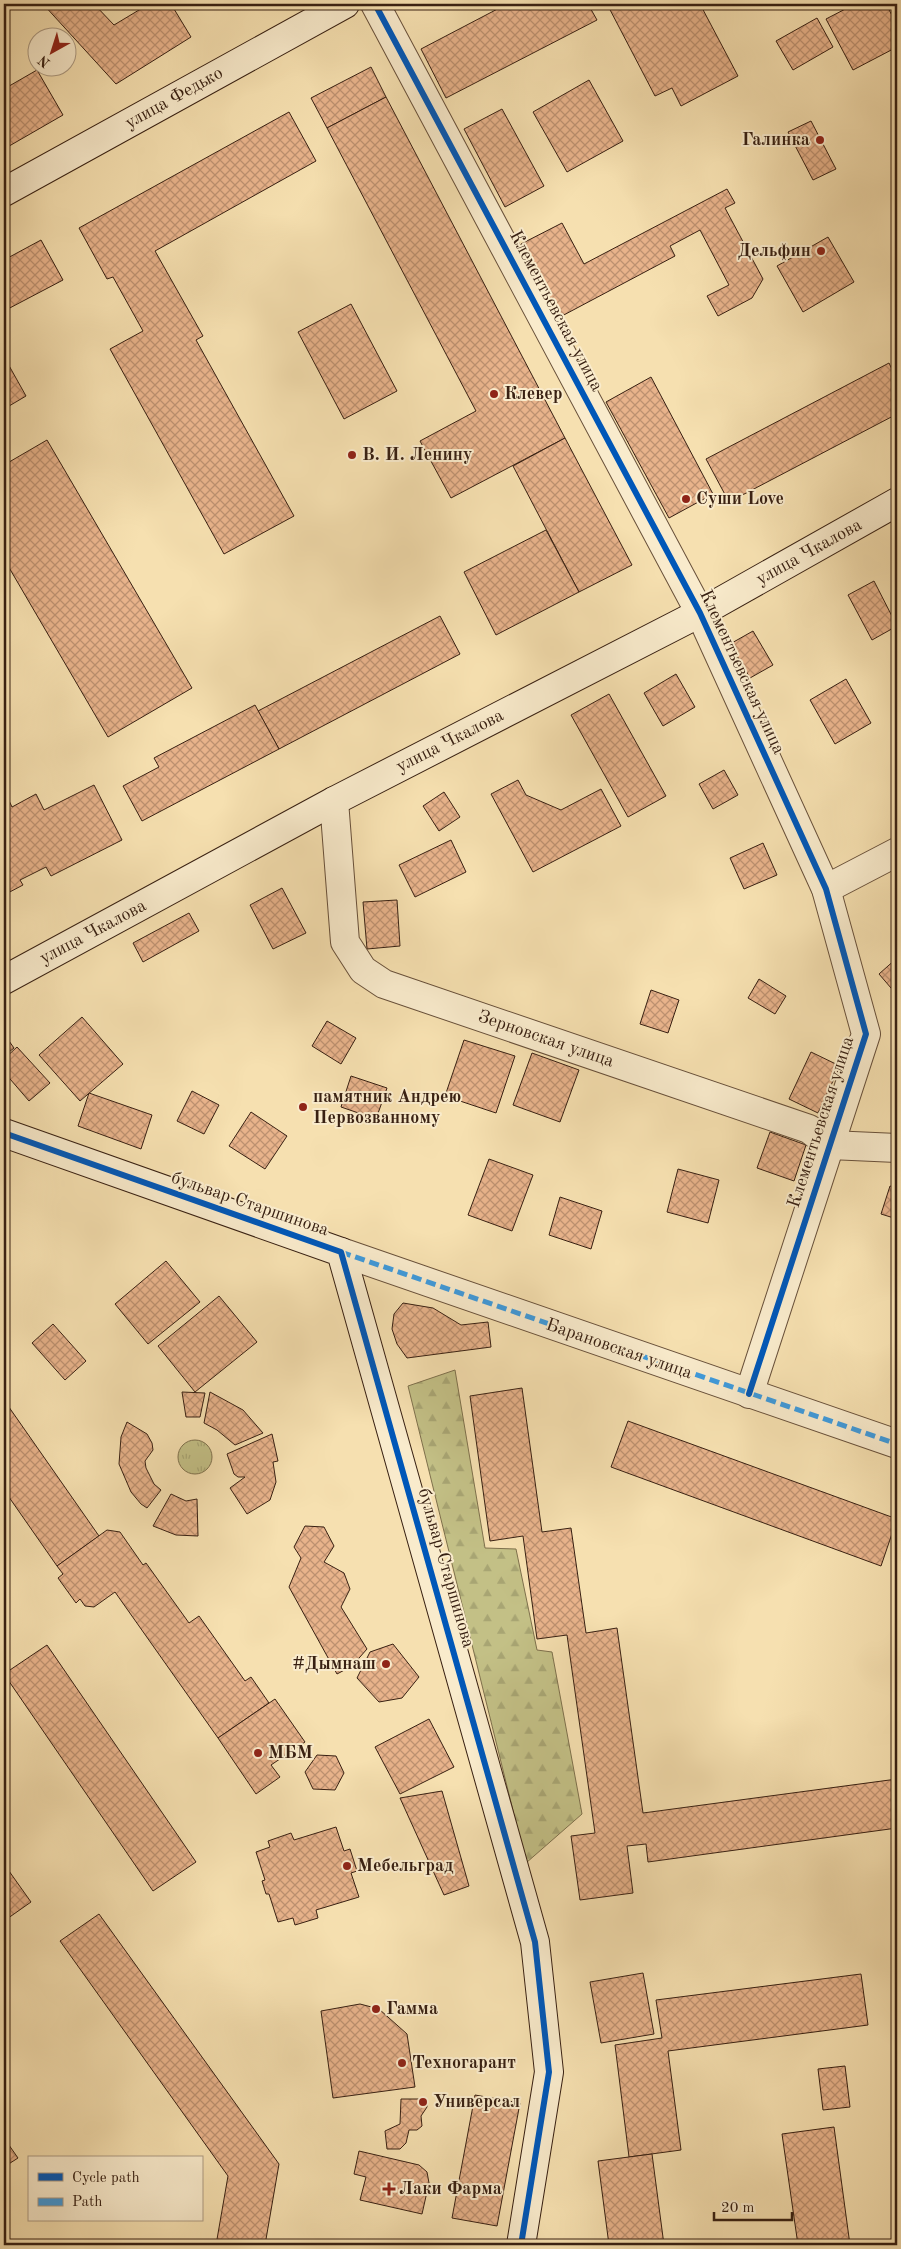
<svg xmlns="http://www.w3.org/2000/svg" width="901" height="2249" font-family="'Old Standard TT',serif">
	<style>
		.grass { fill: url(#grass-tufts); stroke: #7e704c }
		.forest { fill: url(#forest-firs); stroke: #7e704c }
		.building { fill: url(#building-cross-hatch); stroke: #382012 }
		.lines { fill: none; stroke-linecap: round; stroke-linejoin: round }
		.street-casing { stroke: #68503a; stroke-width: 30 }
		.secondary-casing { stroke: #382012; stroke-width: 30 }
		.street { stroke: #f9ebcc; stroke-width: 28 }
		.secondary { stroke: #f9ebcc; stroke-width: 28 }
		.quiet { stroke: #3e9bde; stroke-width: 5; stroke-dasharray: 10 5; stroke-linecap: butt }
		.cycleway-casing { stroke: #f9ebcc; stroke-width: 9 }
		.cycleway { stroke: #0057b8; stroke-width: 6 }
		.poi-dot { fill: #8f2418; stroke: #f9ebcc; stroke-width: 2 }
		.labels { text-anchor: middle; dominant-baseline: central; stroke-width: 4; stroke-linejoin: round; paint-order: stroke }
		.street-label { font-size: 18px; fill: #382012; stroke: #f9ebcc }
		.poi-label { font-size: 18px; font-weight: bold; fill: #382012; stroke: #f9ebcc; text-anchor: start }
	</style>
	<defs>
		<pattern id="grass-tufts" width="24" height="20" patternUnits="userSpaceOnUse" patternTransform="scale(1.25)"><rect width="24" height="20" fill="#c3c086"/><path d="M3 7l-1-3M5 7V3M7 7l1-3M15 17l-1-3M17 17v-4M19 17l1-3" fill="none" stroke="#a8a573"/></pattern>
		<pattern id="forest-firs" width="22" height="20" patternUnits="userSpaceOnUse" patternTransform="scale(1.25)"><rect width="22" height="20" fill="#c3c086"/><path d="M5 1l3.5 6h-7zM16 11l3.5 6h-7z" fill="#a8a573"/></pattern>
		<pattern id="building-cross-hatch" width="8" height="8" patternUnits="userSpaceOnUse" patternTransform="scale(1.25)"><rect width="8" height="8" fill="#e8b38b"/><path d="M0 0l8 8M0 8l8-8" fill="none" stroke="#bd9170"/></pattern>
	</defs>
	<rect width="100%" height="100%" fill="#f6e0b0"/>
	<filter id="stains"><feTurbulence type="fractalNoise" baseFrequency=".004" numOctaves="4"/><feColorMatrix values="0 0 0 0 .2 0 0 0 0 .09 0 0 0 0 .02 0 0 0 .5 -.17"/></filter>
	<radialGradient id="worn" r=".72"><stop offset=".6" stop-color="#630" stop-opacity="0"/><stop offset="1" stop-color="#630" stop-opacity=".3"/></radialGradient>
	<circle class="grass" cx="195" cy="1457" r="17"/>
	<polygon class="forest" points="455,1370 485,1548 516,1549 537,1650 552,1652 582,1814 526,1863 408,1386"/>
	<g class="building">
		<polygon points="43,4 94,4 114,25 149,4 171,4 191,37 116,84"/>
		<polygon points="507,4 588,4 597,20 446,98 421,49"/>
		<polygon points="607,4 700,4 738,76 681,106 672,88 655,96"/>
		<polygon points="855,4 886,4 897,25 897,47 853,70 826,19"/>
		<polygon points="817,18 833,47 793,70 776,41"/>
		<polygon points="371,67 386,97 327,128 311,98"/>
		<polygon points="37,70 63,115 4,149 4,89"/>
		<polygon points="589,80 623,141 567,172 533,112"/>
		<polygon points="386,97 565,438 451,498 420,441 476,411 327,128"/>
		<polygon points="502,109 544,186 505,207 464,129"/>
		<polygon points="289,112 316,161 155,251 203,336 196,340 294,516 224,554 110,349 143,331 113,277 107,279 79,228"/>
		<polygon points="811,121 836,169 813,180 788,132"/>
		<polygon points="727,189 735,203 725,208 763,279 752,298 718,316 707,296 729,285 700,230 670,246 675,256 560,317 521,244 562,223 584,264"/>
		<polygon points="828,237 854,282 803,312 777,266"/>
		<polygon points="41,240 63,280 4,311 4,260"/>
		<polygon points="351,304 397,391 344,419 298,332"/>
		<polygon points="7,362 26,396 4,409 4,363"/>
		<polygon points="889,363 897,380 897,414 729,502 706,459"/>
		<polygon points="651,377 713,494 669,518 606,402"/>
		<polygon points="565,438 632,565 579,592 513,466"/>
		<polygon points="47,440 192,688 108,737 4,559 4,465"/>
		<polygon points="546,530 579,592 496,635 464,572"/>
		<polygon points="874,581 897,626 872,640 848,595"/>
		<polygon points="440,616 460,654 279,749 258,711"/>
		<polygon points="753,631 773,665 750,678 730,644"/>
		<polygon points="676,674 695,707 663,726 644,693"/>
		<polygon points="846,679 871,723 835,744 810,700"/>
		<polygon points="609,694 666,796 628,817 571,715"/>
		<polygon points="255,705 279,749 142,821 123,786 159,767 154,758"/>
		<polygon points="724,770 738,795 713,809 699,784"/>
		<polygon points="518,780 526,795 561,810 601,789 621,826 533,872 491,794"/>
		<polygon points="94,785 122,840 51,876 46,867 20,880 23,885 4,895 4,790 12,807 36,794 44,810"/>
		<polygon points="444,792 460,817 439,831 423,806"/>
		<polygon points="451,840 466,872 415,897 399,865"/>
		<polygon points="763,843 777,875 744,889 730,858"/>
		<polygon points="282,888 306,933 273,949 250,905"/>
		<polygon points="397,900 400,946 367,949 363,902"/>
		<polygon points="189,913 199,931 143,962 133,943"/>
		<polygon points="897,958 897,995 879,974"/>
		<polygon points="759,979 786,996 775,1014 748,998"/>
		<polygon points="651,990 679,1000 668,1033 640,1024"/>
		<polygon points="82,1017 123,1064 80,1101 39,1055"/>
		<polygon points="327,1021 356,1038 341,1064 312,1046"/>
		<polygon points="4,1034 14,1048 4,1056"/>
		<polygon points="464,1040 515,1056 496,1113 445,1096"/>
		<polygon points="17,1047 50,1083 29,1101 4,1072 4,1059"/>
		<polygon points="811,1052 840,1066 818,1113 789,1099"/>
		<polygon points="532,1053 579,1070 560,1122 513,1105"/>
		<polygon points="351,1076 387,1088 376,1119 341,1107"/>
		<polygon points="192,1091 219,1105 204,1134 177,1121"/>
		<polygon points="89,1093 152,1115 141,1149 78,1126"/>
		<polygon points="251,1112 287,1136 265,1169 229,1146"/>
		<polygon points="770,1132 806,1145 794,1181 757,1168"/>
		<polygon points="489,1159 533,1175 512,1231 468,1215"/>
		<polygon points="678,1169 719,1180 708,1223 667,1212"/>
		<polygon points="890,1186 897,1188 897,1219 881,1214"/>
		<polygon points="560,1197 602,1211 591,1249 549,1235"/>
		<polygon points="166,1261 200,1302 148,1344 115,1304"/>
		<polygon points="219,1296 257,1342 195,1392 158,1346"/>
		<polygon points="403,1303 433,1308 461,1325 488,1322 491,1347 407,1358 397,1344 392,1329 394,1314"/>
		<polygon points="53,1324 86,1361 65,1380 32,1343"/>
		<polygon points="522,1388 542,1532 571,1528 586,1633 617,1628 643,1813 897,1779 897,1828 648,1862 646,1844 627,1846 633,1893 580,1900 571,1836 595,1833 567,1635 537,1639 523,1536 490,1541 470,1396"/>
		<polygon points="182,1392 205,1393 200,1417 186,1417"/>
		<polygon points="210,1392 243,1410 263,1433 235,1445 217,1430 204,1423"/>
		<polygon points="4,1400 99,1536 57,1566 4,1490"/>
		<polygon points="628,1421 897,1519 881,1566 611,1467"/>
		<polygon points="127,1422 147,1434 152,1443 153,1450 145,1461 146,1468 154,1484 161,1490 147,1508 141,1504 131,1492 119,1464 121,1437"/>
		<polygon points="272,1434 278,1461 273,1462 276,1482 270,1500 247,1514 230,1488 245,1477 238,1477 234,1474 227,1454"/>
		<polygon points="171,1494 186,1501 197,1499 198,1536 176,1535 153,1526"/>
		<polygon points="305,1526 324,1527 334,1546 324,1562 344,1573 350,1589 341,1607 367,1649 352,1666 337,1674 289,1587 301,1558 294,1547"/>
		<polygon points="107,1530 120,1532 143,1565 146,1563 189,1623 199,1616 245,1681 251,1677 269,1703 218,1738 115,1592 94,1607 85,1606 80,1599 76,1603 58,1578 63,1574 57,1566"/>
		<polygon points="393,1644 419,1677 402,1698 379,1702 357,1678 370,1652"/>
		<polygon points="47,1645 196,1862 153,1891 4,1674"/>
		<polygon points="275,1699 305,1742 271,1765 280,1777 256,1794 218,1738"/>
		<polygon points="429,1719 454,1767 400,1794 375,1747"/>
		<polygon points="317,1755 336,1756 344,1773 335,1790 313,1789 305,1772"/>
		<polygon points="442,1791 469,1886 444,1895 400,1798"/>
		<polygon points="336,1827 344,1851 350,1849 357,1871 351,1873 359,1897 316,1910 318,1918 295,1925 293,1918 278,1922 269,1894 266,1894 262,1881 265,1880 256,1852 270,1847 268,1841 291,1833 294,1840"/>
		<polygon points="4,1864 31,1902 4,1921"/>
		<polygon points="99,1914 279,2164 265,2245 216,2245 228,2176 60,1941"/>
		<polygon points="643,1973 654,2034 601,2043 590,1982"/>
		<polygon points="861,1974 868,2025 668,2051 681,2150 629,2157 615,2045 662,2038 656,2000"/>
		<polygon points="360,2004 379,2009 407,2034 415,2087 333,2098 321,2011"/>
		<polygon points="845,2066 850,2107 823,2110 818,2069"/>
		<polygon points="475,2095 520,2103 497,2226 452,2218"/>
		<polygon points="401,2099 427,2099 427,2107 421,2116 422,2126 417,2130 409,2130 406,2143 400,2149 387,2149 385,2131 400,2124"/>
		<polygon points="834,2127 850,2245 798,2245 782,2134"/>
		<polygon points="4,2138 18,2158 4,2167"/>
		<polygon points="359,2151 419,2165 427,2172 429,2183 422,2214 360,2200 366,2177 354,2174"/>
		<polygon points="652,2154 664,2245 609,2245 598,2161"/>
	</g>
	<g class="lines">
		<g class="street-casing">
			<g id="street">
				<polyline points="375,4 700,613 826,889 866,1034 749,1394"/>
				<polyline points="334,801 345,942 363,970 384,984 809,1129 830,1145 897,1148"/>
				<polyline points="826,889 897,852"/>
				<polyline points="341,1252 897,1444"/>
			</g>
		</g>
		<g class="secondary-casing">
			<g id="secondary">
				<polyline points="4,192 345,4"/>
				<polyline points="4,980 334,801 700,613 897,502"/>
				<polyline points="4,1133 341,1252 535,1942 549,2072 521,2245"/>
			</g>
		</g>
		<use href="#street" class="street"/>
		<use href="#secondary" class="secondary"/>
		<polyline class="quiet" points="341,1252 897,1444"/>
		<g class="cycleway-casing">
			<g id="cycleway">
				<polyline points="375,4 700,613 826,889 866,1034 749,1394"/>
				<polyline points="4,1133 341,1252 535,1942 549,2072 521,2245"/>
			</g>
		</g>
		<use href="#cycleway" class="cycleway"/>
	</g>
	<g class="poi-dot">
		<circle cx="820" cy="140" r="5"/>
		<circle cx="821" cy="251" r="5"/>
		<circle cx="494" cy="394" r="5"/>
		<circle cx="352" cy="455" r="5"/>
		<circle cx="686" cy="499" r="5"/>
		<circle cx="303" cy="1107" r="5"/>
		<circle cx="386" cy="1664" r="5"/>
		<circle cx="258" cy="1753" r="5"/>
		<circle cx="347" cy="1866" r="5"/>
		<circle cx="376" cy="2009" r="5"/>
		<circle cx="402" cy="2063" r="5"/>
		<circle cx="423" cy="2102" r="5"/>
		<path d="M386.5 2181.5h5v5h5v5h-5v5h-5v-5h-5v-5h5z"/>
	</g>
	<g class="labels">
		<g class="street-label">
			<text transform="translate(174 98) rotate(-29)">улица Федько</text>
			<text transform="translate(556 311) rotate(62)">Клементьевская улица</text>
			<text transform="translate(809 552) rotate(-29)">улица Чкалова</text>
			<text transform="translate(742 672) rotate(65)">Клементьевская улица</text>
			<text transform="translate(450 741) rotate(-27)">улица Чкалова</text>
			<text transform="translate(93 932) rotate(-28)">улица Чкалова</text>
			<text transform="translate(546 1039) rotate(19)">Зерновская улица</text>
			<text transform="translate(821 1122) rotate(-72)">Клементьевская улица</text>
			<text transform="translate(250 1204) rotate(19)">бульвар Старшинова</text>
			<text transform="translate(619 1349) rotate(19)">Барановская улица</text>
			<text transform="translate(446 1568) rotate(74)">бульвар Старшинова</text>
		</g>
		<g class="poi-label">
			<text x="810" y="140" text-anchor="end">Галинка</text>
			<text x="811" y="251" text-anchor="end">Дельфин</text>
			<text x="504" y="394">Клевер</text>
			<text x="362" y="455">В. И. Ленину</text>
			<text x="696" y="499">Суши Love</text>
			<text x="313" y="1097">памятник Андрею<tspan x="313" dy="21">Первозванному</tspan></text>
			<text x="376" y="1664" text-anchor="end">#Дымнаш</text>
			<text x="268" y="1753">МБМ</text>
			<text x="357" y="1866">Мебельград</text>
			<text x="386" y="2009">Гамма</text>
			<text x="412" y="2063">Техногарант</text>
			<text x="433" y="2102">Универсал</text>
			<text x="399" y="2189">Лаки Фарма</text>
		</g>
	</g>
	<rect width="901" height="2249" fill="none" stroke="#f6e0b0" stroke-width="20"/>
	<rect x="5" y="5" width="891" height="2239" fill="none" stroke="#382012" stroke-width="2.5"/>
	<rect x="10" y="10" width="881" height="2229" fill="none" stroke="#382012"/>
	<rect x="28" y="2156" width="175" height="65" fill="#f9ebcc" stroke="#ac9a82"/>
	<rect x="38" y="2173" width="25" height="8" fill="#0057b8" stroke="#ac9a82"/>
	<text x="72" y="2182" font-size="15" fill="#382012">Cycle path</text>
	<rect x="38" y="2198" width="25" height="8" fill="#3e9bde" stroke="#ac9a82"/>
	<text x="72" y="2206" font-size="15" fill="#382012">Path</text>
	<g transform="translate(52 52) rotate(219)"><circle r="24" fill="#f9ebcc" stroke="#ac9a82"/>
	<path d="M0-4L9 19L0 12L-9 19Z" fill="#8f2418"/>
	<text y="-8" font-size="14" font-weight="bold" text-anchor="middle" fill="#382012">N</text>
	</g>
	<path d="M714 2212v8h78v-8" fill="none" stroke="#382012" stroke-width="2.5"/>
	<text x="721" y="2212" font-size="15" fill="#382012" stroke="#f9ebcc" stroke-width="4" paint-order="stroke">20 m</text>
	<rect width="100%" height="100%" filter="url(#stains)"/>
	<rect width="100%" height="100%" fill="url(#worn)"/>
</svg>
